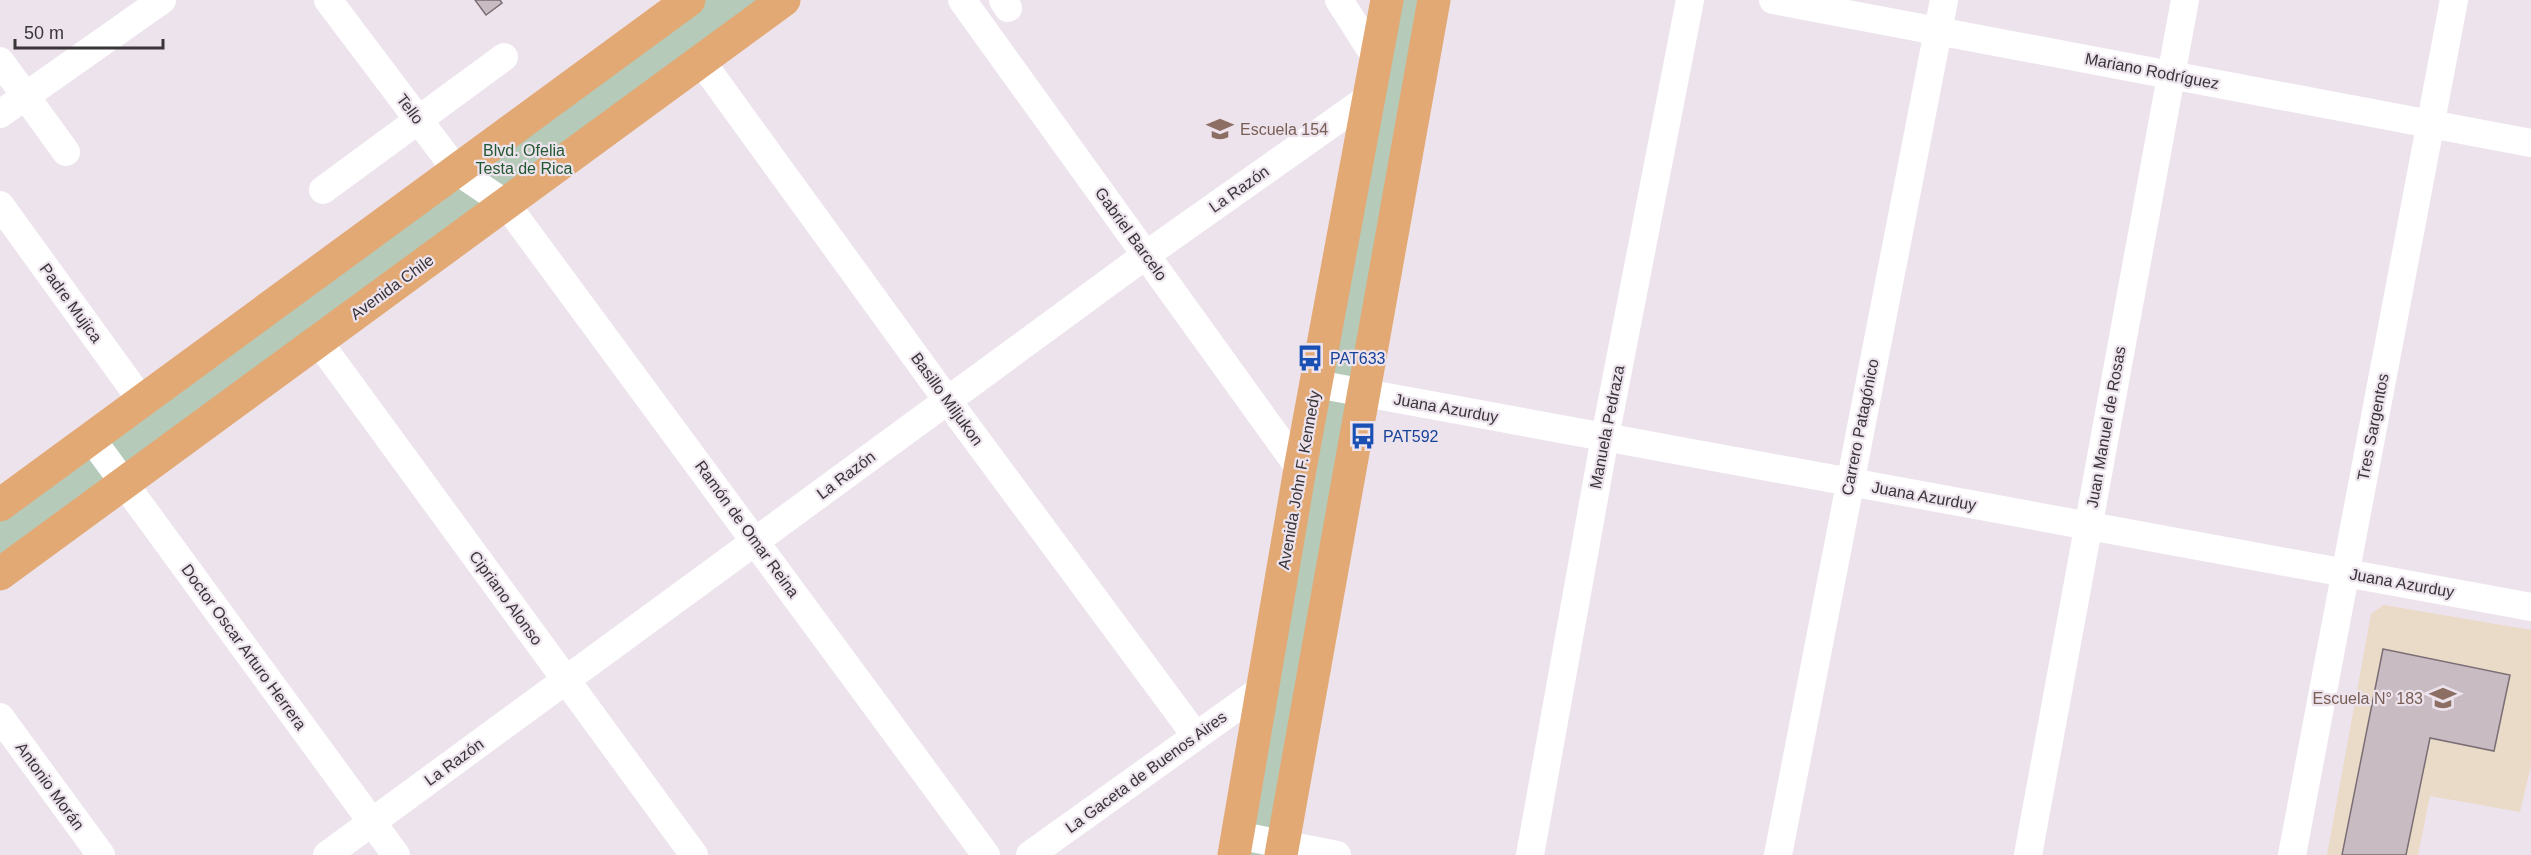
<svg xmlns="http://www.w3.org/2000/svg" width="2531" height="855" font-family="Arial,sans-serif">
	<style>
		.education { fill: #eadac8 }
		.green { fill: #b5cab9 }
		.building { fill: #c8bbc2; stroke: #7b6f75; stroke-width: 1.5 }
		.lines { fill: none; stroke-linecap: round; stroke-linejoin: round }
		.minor { stroke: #fff; stroke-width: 28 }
		.major { stroke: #e3a974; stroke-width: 33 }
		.labels { text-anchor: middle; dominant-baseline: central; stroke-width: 4.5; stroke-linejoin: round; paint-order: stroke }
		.street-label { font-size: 16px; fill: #393539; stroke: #ede3ed }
		.education-label { font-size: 16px; fill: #785e54; stroke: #ede3ed; text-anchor: start }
		.park-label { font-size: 16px; fill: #225832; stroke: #ede3ed }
		.transit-label { font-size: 16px; fill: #164399; stroke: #ede3ed; text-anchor: start }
	</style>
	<rect width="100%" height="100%" fill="#ede3ed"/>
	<polygon class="education" points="2384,605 2531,630 2531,765 2520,812 2430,796 2418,855 2327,855 2371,614"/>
	<g class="green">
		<polygon points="689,0 784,0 0,574 0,505"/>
		<polygon points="1387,0 1434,0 1281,855 1234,855"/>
	</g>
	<g class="building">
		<polygon points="475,0 500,0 502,3 486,15"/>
		<polygon points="2383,649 2510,675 2494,751 2430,738 2406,855 2342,855"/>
	</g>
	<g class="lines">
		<g class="minor">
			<polyline points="328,0 457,171 506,204 986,855"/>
			<polyline points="962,0 1300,469"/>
			<polyline points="1003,0 1008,8"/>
			<polyline points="1339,0 1376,58"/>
			<polyline points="1773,0 2531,143"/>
			<polyline points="0,61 66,152"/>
			<polyline points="701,61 947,400 1196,736"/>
			<polyline points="0,114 162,0"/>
			<polyline points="323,190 504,57"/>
			<polyline points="0,205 142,401"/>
			<polyline points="318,341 694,855"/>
			<polyline points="1316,384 2531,607"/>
			<polyline points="91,438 396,855"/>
			<polyline points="0,717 101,855"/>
			<polyline points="1237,835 1337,855"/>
			<polyline points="327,855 1146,255 1368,98"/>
			<polyline points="1030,855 1262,689"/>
			<polyline points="1530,855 1605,437 1690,0"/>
			<polyline points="1778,855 1944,0"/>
			<polyline points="2028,855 2185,0"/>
			<polyline points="2292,855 2454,0"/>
		</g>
		<g class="major">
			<polyline points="0,505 689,0"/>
			<polyline points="0,574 784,0"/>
			<polyline points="1234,855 1300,469 1387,0"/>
			<polyline points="1281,855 1434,0"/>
		</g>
	</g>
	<defs>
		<g id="school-bare" transform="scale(2.07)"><path d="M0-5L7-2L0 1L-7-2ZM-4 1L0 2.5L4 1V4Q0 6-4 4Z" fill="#8d6e63" stroke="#ede3ed" stroke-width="2.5" paint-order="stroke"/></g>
		<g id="bus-bare" transform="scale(2.07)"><path d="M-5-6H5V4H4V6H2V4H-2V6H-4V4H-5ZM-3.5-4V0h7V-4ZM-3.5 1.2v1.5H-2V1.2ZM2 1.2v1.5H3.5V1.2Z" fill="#1a4fb4" stroke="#ede3ed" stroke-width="2.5" paint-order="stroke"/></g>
	</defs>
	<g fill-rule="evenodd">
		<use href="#school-bare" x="1220" y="129"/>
		<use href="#bus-bare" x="1310" y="358"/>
		<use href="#bus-bare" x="1363" y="436"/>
		<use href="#school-bare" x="2443" y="698"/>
	</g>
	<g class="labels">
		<g class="street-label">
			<text transform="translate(2152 71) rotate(11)">Mariano Rodríguez</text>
			<text transform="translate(410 109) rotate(53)">Tello</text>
			<text transform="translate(1239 189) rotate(-35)">La Razón</text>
			<text transform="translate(1131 234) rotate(54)">Gabriel Barcelo</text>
			<text transform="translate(392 287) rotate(-36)">Avenida Chile</text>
			<text transform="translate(71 303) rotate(54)">Padre Mujica</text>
			<text transform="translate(947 399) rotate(54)">Basillo Miljukon</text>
			<text transform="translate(1446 408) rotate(10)">Juana Azurduy</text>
			<text transform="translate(1607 427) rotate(-79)">Manuela Pedraza</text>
			<text transform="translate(1860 427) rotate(-79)">Carrero Patagónico</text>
			<text transform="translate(2106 427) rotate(-80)">Juan Manuel de Rosas</text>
			<text transform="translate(2373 427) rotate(-79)">Tres Sargentos</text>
			<text transform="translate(846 475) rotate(-37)">La Razón</text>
			<text transform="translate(1299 480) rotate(-80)">Avenida John F. Kennedy</text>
			<text transform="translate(1924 496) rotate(10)">Juana Azurduy</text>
			<text transform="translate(747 529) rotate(54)">Ramón de Omar Reina</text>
			<text transform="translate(2402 583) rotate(10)">Juana Azurduy</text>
			<text transform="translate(506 598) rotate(54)">Cipriano Alonso</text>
			<text transform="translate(244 647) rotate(54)">Doctor Oscar Arturo Herrera</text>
			<text transform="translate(454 762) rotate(-36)">La Razón</text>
			<text transform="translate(1146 772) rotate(-36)">La Gaceta de Buenos Aires</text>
			<text transform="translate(50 786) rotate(54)">Antonio Morán</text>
		</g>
		<g class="education-label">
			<text x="1240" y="129">Escuela 154</text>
			<text x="2423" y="698" text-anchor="end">Escuela N° 183</text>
		</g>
		<g class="park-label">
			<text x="524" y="150">Blvd. Ofelia<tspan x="524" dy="18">Testa de Rica</tspan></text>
		</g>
		<g class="transit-label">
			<text x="1330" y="358">PAT633</text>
			<text x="1383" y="436">PAT592</text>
		</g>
	</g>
	<path d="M15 39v9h148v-9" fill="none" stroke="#393539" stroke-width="3"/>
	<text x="24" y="39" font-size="18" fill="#393539" stroke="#ede3ed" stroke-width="4.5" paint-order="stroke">50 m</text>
</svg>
